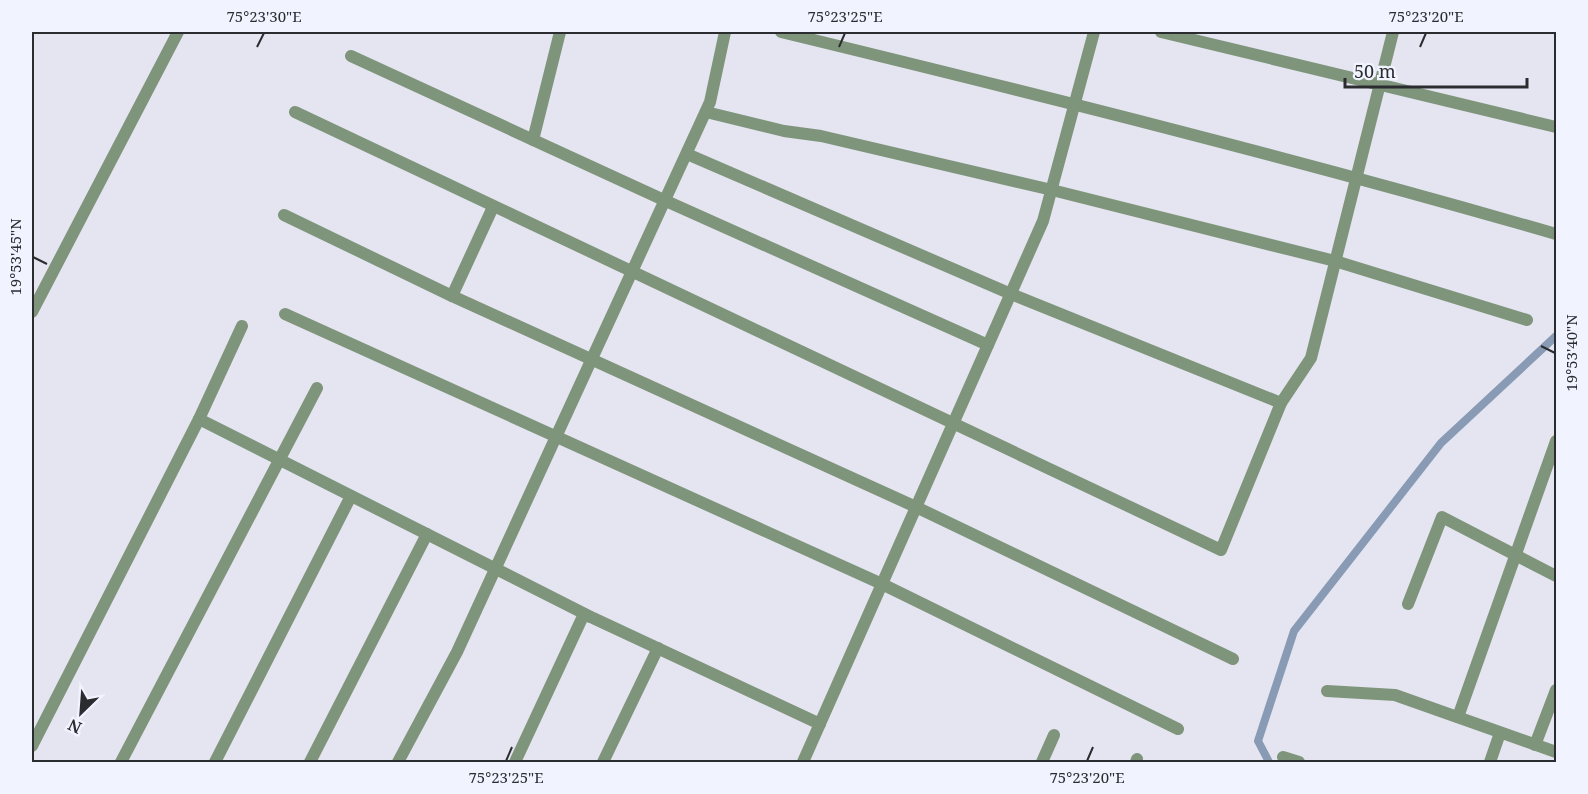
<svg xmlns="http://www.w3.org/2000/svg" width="1588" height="794" font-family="'Noto Serif',serif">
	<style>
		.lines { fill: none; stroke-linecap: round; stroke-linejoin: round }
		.stream { stroke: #899bb4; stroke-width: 8 }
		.minor { stroke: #7f957b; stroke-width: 12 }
		.ticks { fill: none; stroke: #2b2c30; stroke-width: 2 }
		.neatline { fill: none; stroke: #2b2c30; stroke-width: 2 }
		.ticks-label { font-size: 15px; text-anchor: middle; fill: #2b2c30 }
	</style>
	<rect width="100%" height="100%" fill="#e4e5f1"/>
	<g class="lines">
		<polyline class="stream" points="1269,762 1258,741 1294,631 1441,443 1556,336"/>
		<g class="minor">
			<path d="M781 32C1041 95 1300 160 1556 234"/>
			<polyline points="1161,32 1556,127"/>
			<polyline points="351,56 666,201 988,345"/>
			<polyline points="295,112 1221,550 1281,403 1311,358 1393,32"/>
			<polyline points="706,112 784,131 821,136 1052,190 1335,261 1527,320"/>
			<polyline points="533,140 560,32"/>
			<polyline points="687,154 1011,294 1281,403"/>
			<polyline points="493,207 452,296 916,507 1233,659"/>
			<polyline points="284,215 452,296"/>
			<polyline points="32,312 178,32"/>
			<polyline points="285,314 882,584 1178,729"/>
			<polyline points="199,419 593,618 820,724"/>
			<polyline points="1408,604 1442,517 1556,576"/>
			<polyline points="1327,691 1395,695 1556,752"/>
			<polyline points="1458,717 1556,441"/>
			<polyline points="1535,745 1556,690"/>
			<polyline points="32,746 199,419 242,326"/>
			<polyline points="1283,757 1299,762"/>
			<polyline points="121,762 317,388"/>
			<polyline points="215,762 351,496"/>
			<polyline points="310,762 427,534"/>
			<polyline points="398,762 457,652 710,102 725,32"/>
			<polyline points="515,762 584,614 590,617"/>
			<polyline points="603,762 658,648"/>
			<polyline points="803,762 1043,221 1094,32"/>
			<polyline points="1042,762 1054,735"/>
			<polyline points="1136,762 1137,759"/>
			<polyline points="1490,762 1500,733"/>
		</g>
	</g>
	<path class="ticks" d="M257 47 264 33M839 47 845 33M1420 47 1426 33M33 257 47 264M1541 346 1555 353M506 761 512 747M1087 761 1093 747"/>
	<rect width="1588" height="794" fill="none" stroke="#f1f3ff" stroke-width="66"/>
	<g transform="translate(81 713) rotate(205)" stroke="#f1f3ff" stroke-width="4.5" paint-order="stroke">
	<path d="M0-4.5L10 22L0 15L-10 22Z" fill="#2b2c30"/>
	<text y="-9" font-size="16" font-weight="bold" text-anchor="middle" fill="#2b2c30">N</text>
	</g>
	<path d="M1345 78v9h182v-9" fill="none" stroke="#2b2c30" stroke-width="3"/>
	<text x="1354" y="78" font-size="18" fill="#2b2c30" stroke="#f1f3ff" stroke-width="4.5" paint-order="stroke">50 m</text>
	<rect x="33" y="33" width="1522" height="728" class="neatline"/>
	<g class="ticks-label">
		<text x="264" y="22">75°23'30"E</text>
		<text x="845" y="22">75°23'25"E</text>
		<text x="1426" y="22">75°23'20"E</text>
		<text transform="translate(16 257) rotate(-90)" y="5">19°53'45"N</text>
		<text transform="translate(1572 353) rotate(-90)" y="5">19°53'40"N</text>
		<text x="506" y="783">75°23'25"E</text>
		<text x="1087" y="783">75°23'20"E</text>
	</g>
</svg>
